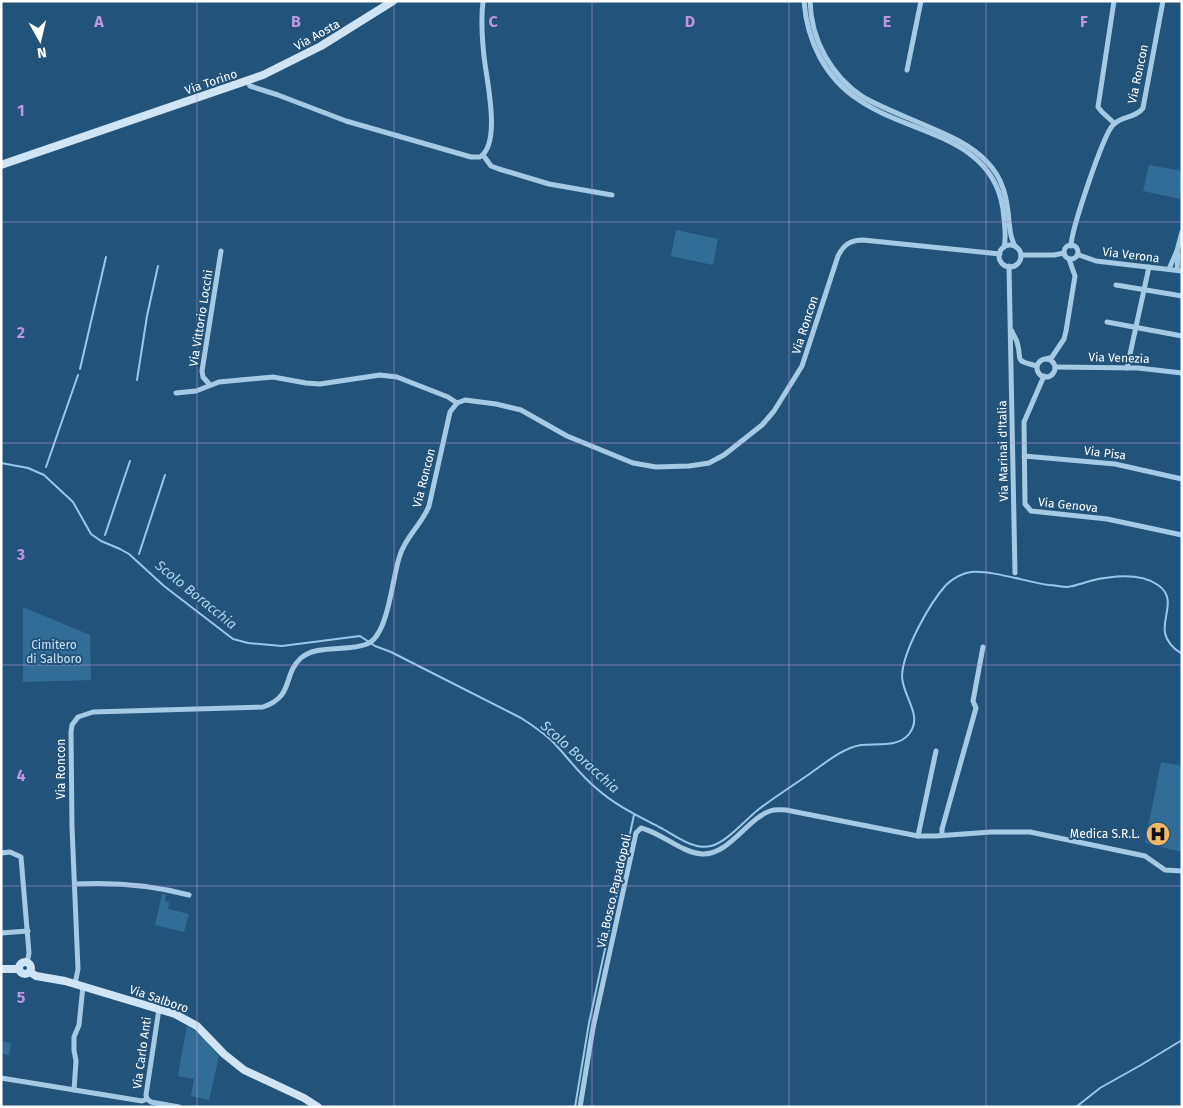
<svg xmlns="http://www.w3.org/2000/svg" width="1183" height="1108" font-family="'Fira Sans',sans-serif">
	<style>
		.green { fill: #326d97 }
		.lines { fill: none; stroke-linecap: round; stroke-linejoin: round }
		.stream { stroke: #99c7e7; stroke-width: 2 }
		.street { stroke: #a5cae5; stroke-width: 5 }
		.secondary { stroke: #cfe4f5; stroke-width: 8 }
		.grid { fill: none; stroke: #bd96df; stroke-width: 1; stroke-opacity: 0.55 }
		.labels { text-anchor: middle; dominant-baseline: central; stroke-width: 4; stroke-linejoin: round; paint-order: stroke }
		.street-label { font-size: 12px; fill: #fff; stroke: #22547b }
		.park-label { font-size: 12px; fill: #c8e2f4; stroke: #22547b }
		.poi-label { font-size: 12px; fill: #fff; stroke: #22547b; text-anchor: end }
		.water-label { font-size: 14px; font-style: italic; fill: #b0d4ed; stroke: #22547b }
		.grid-label { font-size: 16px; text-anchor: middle; font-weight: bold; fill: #bd96df; stroke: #22547b; stroke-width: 4; stroke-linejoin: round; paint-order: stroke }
	</style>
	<rect width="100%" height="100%" fill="#22547b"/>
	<g class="green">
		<polygon points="1149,165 1182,171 1180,199 1143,191"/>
		<polygon points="676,230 718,239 713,265 671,256"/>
		<polygon points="23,607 90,635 91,680 23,682"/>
		<polygon points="1161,762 1182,766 1182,852 1145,843"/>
		<polygon points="162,894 166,895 165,901 169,902 168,909 189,914 184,932 155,925"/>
		<polygon points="187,1025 199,1034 199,1035 203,1037 219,1056 209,1100 191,1096 194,1079 178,1076"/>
		<polygon points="1,1041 11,1043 9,1055 1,1054"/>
	</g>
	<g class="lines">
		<g class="stream">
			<polyline points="80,369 106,257"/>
			<polyline points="137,380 147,316 158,266"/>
			<path d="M1 463 28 468 44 475 73 502 91 534 101 541 120 549 129 554 164 586 233 639 248 643 282 646 360 636 375 646 391 652 521 718C532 725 542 732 551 740 567 756 579 774 596 788 616 806 640 817 663 829 673 835 686 844 697 846 700 847 707 847 711 846 727 842 745 820 759 809 775 797 792 786 808 775 824 764 842 748 861 745 877 743 898 748 909 734 924 715 902 696 902 676 903 651 929 604 946 585 952 579 962 573 971 572 991 570 1027 582 1049 585 1055 585 1061 587 1067 587 1075 586 1083 583 1090 581 1111 576 1139 572 1158 585 1177 598 1162 617 1165 633 1167 643 1174 649 1182 654"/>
			<polyline points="46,467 78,375"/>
			<polyline points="105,535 130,461"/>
			<polyline points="139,554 165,475"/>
			<polyline points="575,1107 589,1023 634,815"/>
			<polyline points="1076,1107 1100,1088 1141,1065 1182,1040"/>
		</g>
		<g class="street">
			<path d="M804 1C807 41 825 78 859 100 910 135 992 135 1003 209 1004 221 1007 236 1004 247"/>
			<path d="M810 1C811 40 831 76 863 97 884 109 907 117 929 127 950 136 971 145 987 162 1003 178 1007 198 1009 221 1010 230 1010 238 1015 246"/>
			<polyline points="1114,1 1098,107 1102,112 1114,123"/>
			<polyline points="907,70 921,1"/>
			<path d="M247 81 250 86 278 95 346 121 471 157H480C502 143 486 78 484 56 482 38 481 19 483 1"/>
			<polyline points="483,155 491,166 499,169 549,184 612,195"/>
			<circle cx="1071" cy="252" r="7"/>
			<circle cx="1010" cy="256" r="11"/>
			<path d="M1071 246C1071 231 1103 135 1113 125 1122 115 1135 119 1143 108L1163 1"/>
			<polyline points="1177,251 1178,255 1177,270"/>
			<polyline points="1021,255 1054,255 1064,253"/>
			<polyline points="1079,255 1096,261 1182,271"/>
			<polyline points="1009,266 1015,573"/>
			<polyline points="1169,269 1177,251 1182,232"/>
			<polyline points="1116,285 1182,296"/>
			<polyline points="1107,322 1182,336"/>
			<path d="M1012 331C1013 335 1016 338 1017 342 1023 361 1012 360 1037 366"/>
			<polyline points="1046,359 1052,357 1064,339 1066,331 1075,276 1069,259"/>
			<circle cx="1046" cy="368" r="9"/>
			<polyline points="1055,367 1138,368 1182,373"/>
			<polyline points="1127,368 1149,267"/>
			<polyline points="1044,376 1024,422 1025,504 1031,511 1107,519 1182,535"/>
			<polyline points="210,385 203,377 202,371 221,251"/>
			<polyline points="176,393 196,391 219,382 273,377 306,383 320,384 380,375 397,377 448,397 457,403"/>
			<polyline points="1024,456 1115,464 1182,479"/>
			<polyline points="942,835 942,829 976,708 973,701 983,647"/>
			<polyline points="918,836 936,751"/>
			<polyline points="1,853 10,852 21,857 29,953 27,963"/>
			<path d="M75 884C114 882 152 885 189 895"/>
			<polyline points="1,933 28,931"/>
			<path d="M75 984 78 969 72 827 71 732 72 725 78 717 93 712 263 707C295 696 282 675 301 658 316 644 348 652 367 644 389 635 392 577 400 555 406 536 422 524 429 506L450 412 457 403 465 400 496 404 521 410 567 436 633 463 656 467 689 466 709 463 724 455 762 425 774 411 802 366 838 256C844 244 851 240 863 240L1000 254"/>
			<polyline points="1,1078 142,1101 147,1099 151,1102 179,1107"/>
			<polyline points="74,1090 76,1061 74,1050 74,1037 79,1025 83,986"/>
			<polyline points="147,1099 146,1095 159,1009"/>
			<path d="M580 1107 593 1028 636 833 641 828C662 833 680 852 702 854 729 855 747 819 770 811 775 809 780 810 786 810L918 836H936L991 832H1030L1145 856 1165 870 1182 871"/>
		</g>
		<g class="secondary">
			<polyline points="1,165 263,75 321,46 393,1"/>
			<circle cx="25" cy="968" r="6"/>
			<polyline points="1,969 19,969"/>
			<polyline points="30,972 36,976 65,981 175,1014 197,1026 224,1054 244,1070 304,1098 318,1107"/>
		</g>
	</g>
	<path class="grid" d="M197 1V1107M394 1V1107M592 1V1107M789 1V1107M986 1V1107M1 222H1182M1 443H1182M1 665H1182M1 886H1182"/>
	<defs>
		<g id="hospital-disc" transform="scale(1.25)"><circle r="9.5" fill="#f1b867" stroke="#22547b"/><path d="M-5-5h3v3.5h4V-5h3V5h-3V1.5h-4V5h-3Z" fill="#111"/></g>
	</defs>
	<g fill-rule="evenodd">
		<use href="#hospital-disc" x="1158" y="834"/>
	</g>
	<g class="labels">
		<g class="street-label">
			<text transform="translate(317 35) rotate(-29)">Via Aosta</text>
			<text transform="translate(1138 74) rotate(-78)">Via Roncon</text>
			<text transform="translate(211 82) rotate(-19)">Via Torino</text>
			<text transform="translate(1131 255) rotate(7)">Via Verona</text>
			<text transform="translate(201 318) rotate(-81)">Via Vittorio Locchi</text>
			<text transform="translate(805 325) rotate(-72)">Via Roncon</text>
			<text transform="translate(1119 358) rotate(2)">Via Venezia</text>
			<text transform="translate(1003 451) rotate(-91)">Via Marinai d'Italia</text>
			<text transform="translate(1105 453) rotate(7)">Via Pisa</text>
			<text transform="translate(424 478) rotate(-76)">Via Roncon</text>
			<text transform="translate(1068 505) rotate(6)">Via Genova</text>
			<text transform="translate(61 769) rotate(-90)">Via Roncon</text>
			<text transform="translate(614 891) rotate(-77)">Via Bosco Papadopoli</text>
			<text transform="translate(159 999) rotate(19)">Via Salboro</text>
			<text transform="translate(142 1053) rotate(-82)">Via Carlo Anti</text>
		</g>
		<g class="park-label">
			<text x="54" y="645">Cimitero<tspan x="54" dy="14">di Salboro</tspan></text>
		</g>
		<g class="poi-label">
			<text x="1140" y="834">Medica S.R.L.</text>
		</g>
		<g class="water-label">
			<text transform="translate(196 595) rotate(39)">Scolo Boracchia</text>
			<text transform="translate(580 757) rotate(42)">Scolo Boracchia</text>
		</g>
	</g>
	<g class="grid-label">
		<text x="99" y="27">A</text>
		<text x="296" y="27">B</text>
		<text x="493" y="27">C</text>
		<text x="690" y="27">D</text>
		<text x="887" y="27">E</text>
		<text x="1084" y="27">F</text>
		<text x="21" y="116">1</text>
		<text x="21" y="338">2</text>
		<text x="21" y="560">3</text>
		<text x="21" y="781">4</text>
		<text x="21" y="1003">5</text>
	</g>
	<rect width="1183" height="1108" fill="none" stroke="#ffffff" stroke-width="5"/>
	<g transform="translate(40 40) rotate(172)" stroke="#22547b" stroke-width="4" paint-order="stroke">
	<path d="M0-4L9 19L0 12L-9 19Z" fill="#ffffff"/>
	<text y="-8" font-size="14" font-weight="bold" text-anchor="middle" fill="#ffffff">N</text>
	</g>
</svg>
